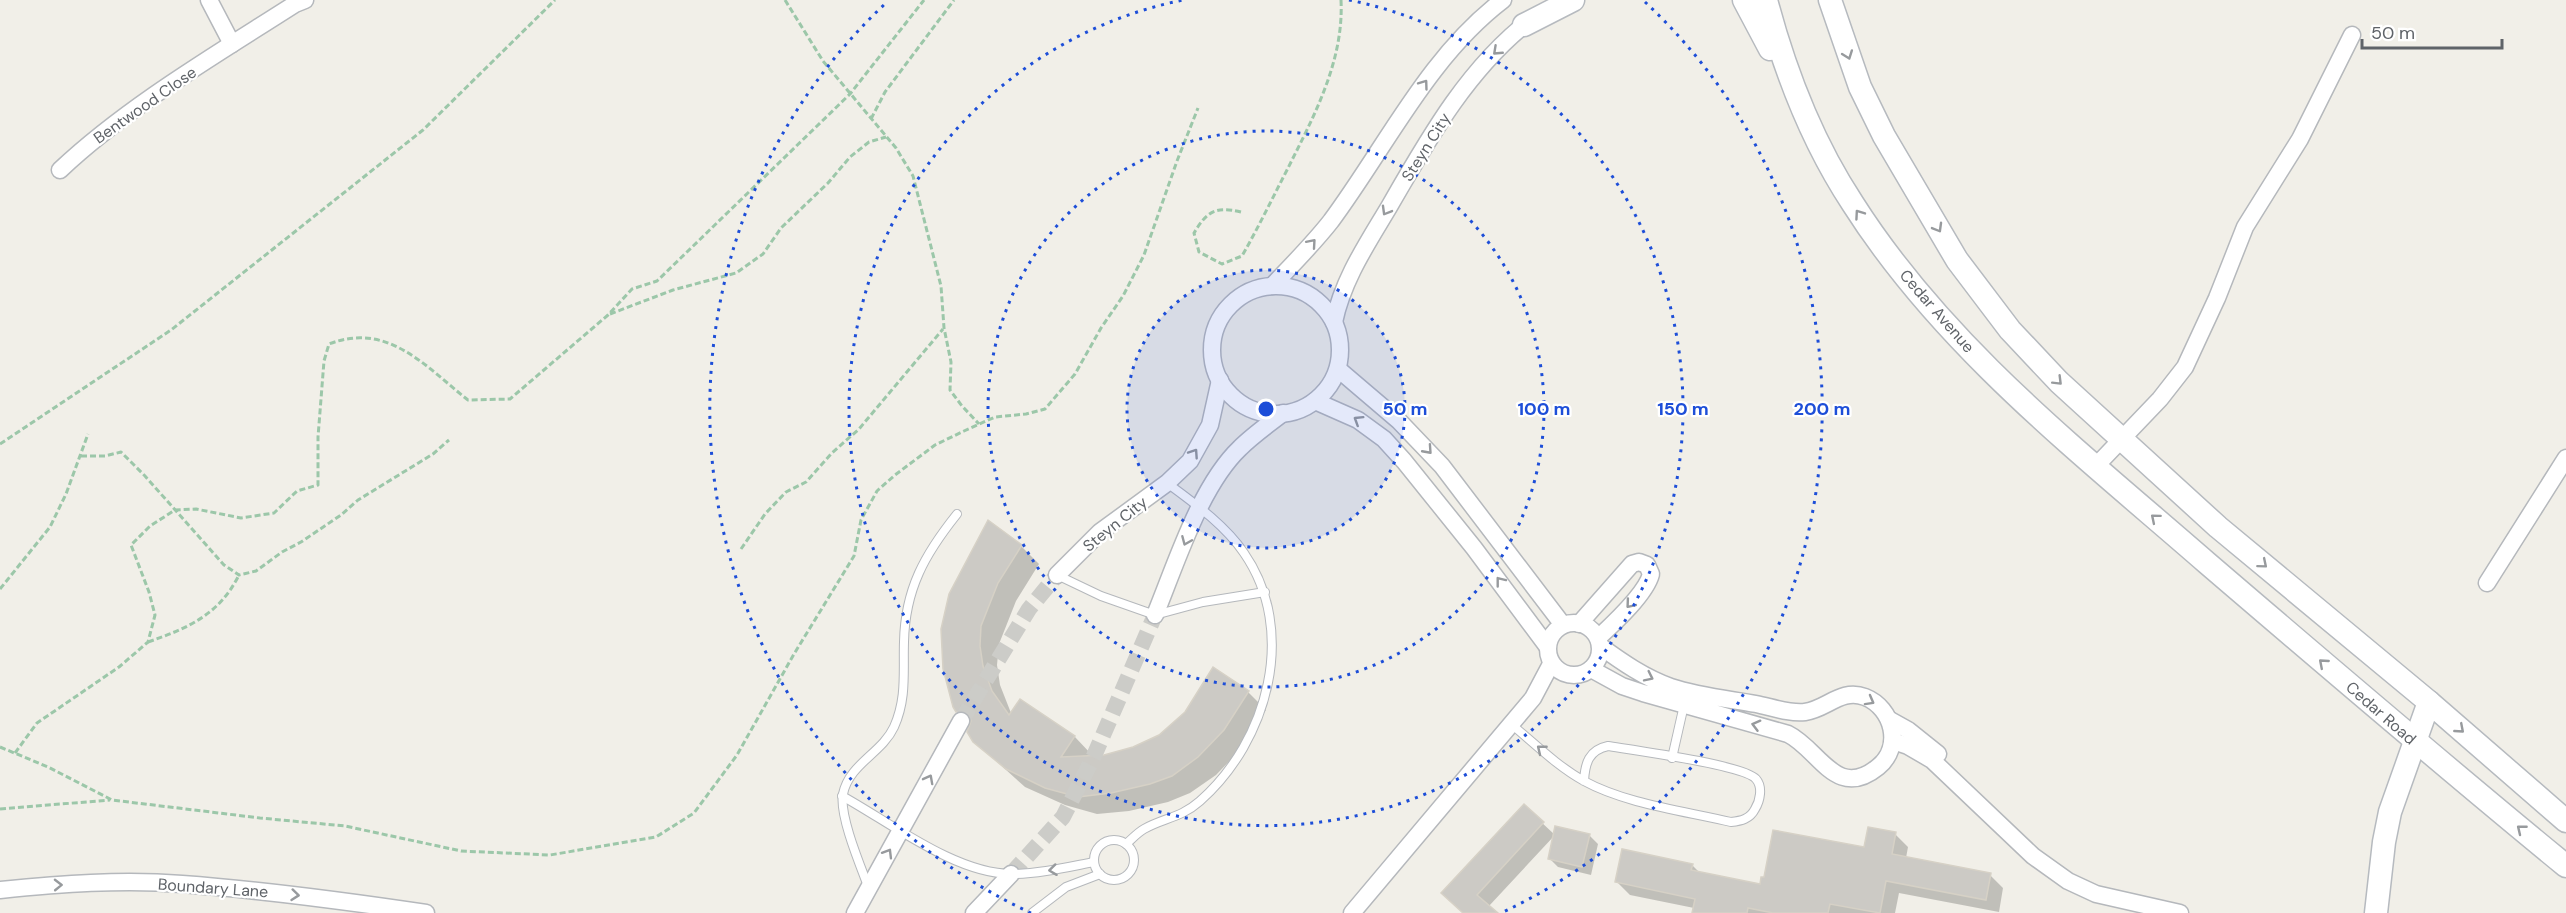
<svg xmlns="http://www.w3.org/2000/svg" width="2566" height="913" font-family="'DM Sans',sans-serif">
	<style>
		.shadow { fill: #0003 }
		.building { fill: #cccac5; stroke: #d6d1c6; stroke-width: 1.5 }
		.lines { fill: none; stroke-linecap: round; stroke-linejoin: round }
		.street-tunnel { stroke: #ccccc8; stroke-width: 16; stroke-dasharray: 16 8; stroke-linecap: butt }
		.lane-casing { stroke: #b5b8bc; stroke-width: 10 }
		.street-casing { stroke: #b5b8bc; stroke-width: 19 }
		.secondary-casing { stroke: #b6babf; stroke-width: 25 }
		.path { stroke: #9cc7a9; stroke-width: 3; stroke-dasharray: 6 3; stroke-linecap: butt }
		.lane { stroke: #fff; stroke-width: 8 }
		.street { stroke: #fff; stroke-width: 16 }
		.secondary { stroke: #fff; stroke-width: 22 }
		.oneway { stroke: #979a9d }
		.ring { fill: none; stroke: #1d4ed8; stroke-width: 3; stroke-dasharray: 3 6 }
		.labels { text-anchor: middle; dominant-baseline: central; stroke-width: 4.5; stroke-linejoin: round; paint-order: stroke }
		.street-label { font-size: 16px; fill: #5f6368; stroke: #fff }
		.centre { fill: #1d4ed8; stroke: #fff; stroke-width: 3 }
		.ring-label { font-size: 18px; text-anchor: middle; font-weight: bold; fill: #1d4ed8; stroke: #fff; stroke-width: 4.5; stroke-linejoin: round; paint-order: stroke }
	</style>
	<rect width="100%" height="100%" fill="#f1efe8"/>
	<g class="shadow">
		<polygon points="989,523 1021,546 1039,564 1016,601 999,644 997,665 1000,685 1011,713 1021,701 1075,737 1092,755 1091,757 1105,756 1134,748 1248,692 1266,710 1242,748 1216,775 1190,793 1168,802 1129,811 1097,814 1065,805 1025,787 974,741 971,725 957,711"/>
		<polygon points="1524,806 1555,835 1589,835 1598,844 1591,875 1558,867 1549,858 1555,835 1489,906 1497,913 1465,913"/>
		<polygon points="1895,834 1908,847 1906,858 1990,875 2003,888 1999,912 1899,893 1895,913 1693,913 1694,908 1630,895 1617,882 1692,865 1700,873 1761,885 1865,849"/>
	</g>
	<g class="building">
		<polygon points="988,520 1022,545 998,583 981,626 980,646 983,666 992,691 1009,715 1020,699 1075,736 1061,757 1104,755 1133,747 1159,735 1185,712 1213,667 1249,691 1224,730 1198,757 1172,776 1150,784 1111,793 1078,797 1045,788 1006,769 973,742 967,732 971,721 970,716 966,712 956,712 953,707 943,669 941,629 949,594"/>
		<polygon points="1524,804 1544,822 1477,895 1498,913 1463,913 1441,893"/>
		<polygon points="1555,826 1590,834 1582,867 1548,859"/>
		<polygon points="1868,827 1896,832 1892,854 1991,873 1986,900 1886,881 1880,913 1830,904 1828,913 1773,913 1748,908 1747,913 1692,913 1695,899 1615,882 1622,849 1693,864 1691,870 1760,884 1761,877 1764,877 1773,830 1864,847"/>
	</g>
	<g class="lines">
		<g class="street-tunnel">
			<polyline points="961,721 1029,609 1057,575"/>
			<polyline points="1011,874 1063,817 1094,756 1155,615"/>
		</g>
		<g class="lane-casing">
			<g id="lane">
				<polyline points="1057,575 1101,596 1155,615 1203,602 1265,592"/>
				<path d="M1511 724C1534 743 1557 766 1584 781 1626 804 1685 811 1731 822 1741 821 1750 819 1755 809 1760 801 1763 787 1756 779 1744 765 1633 750 1608 746 1589 750 1585 763 1584 781"/>
				<polyline points="1672,758 1684,705"/>
				<path d="M842 796C891 823 956 874 1012 874 1039 874 1068 867 1094 862"/>
				<circle cx="1114" cy="860" r="20"/>
				<path d="M1126 844C1132 839 1137 833 1144 829 1163 818 1181 818 1200 801 1268 741 1298 631 1244 553 1225 525 1194 503 1167 483"/>
				<path d="M868 886C860 865 839 815 843 794 849 764 882 753 894 727 907 698 903 672 904 642 905 589 925 554 957 514"/>
				<polyline points="1032,913 1066,887 1100,874"/>
			</g>
		</g>
		<g class="street-casing">
			<g id="street">
				<polyline points="209,0 232,44"/>
				<path d="M60 170C128 106 217 54 295 4L305 0"/>
				<path d="M1272 286C1292 265 1313 244 1331 221 1386 147 1428 57 1503 0"/>
				<circle cx="1276" cy="350" r="64"/>
				<path d="M1334 322C1343 279 1367 244 1389 207 1428 139 1469 66 1533 18"/>
				<polyline points="1338,369 1399,421 1442,466 1563,625"/>
				<polyline points="1315,401 1358,420 1384,439 1404,461 1474,548 1547,646"/>
				<polyline points="2095,467 2160,399 2185,367 2217,298 2245,227 2300,139 2352,35"/>
				<polyline points="1057,575 1100,532 1167,483 1190,461 1210,425 1220,380"/>
				<polyline points="2487,583 2566,458"/>
				<path d="M1155 615C1176 564 1200 486 1240 448 1253 435 1269 424 1283 413"/>
				<circle cx="1574" cy="649" r="26"/>
				<path d="M1579 624 1632 564 1639 562 1647 565 1651 574C1646 594 1613 624 1598 638"/>
				<path d="M1591 669 1622 686 1643 693 1788 734C1819 749 1836 801 1878 767 1903 747 1893 708 1865 697 1841 688 1827 709 1805 712 1790 714 1771 707 1756 704 1728 699 1698 696 1671 687 1645 678 1622 662 1600 646"/>
				<polyline points="1890,720 1908,730 1938,754"/>
				<polyline points="1893,741 1908,746 1932,760 2033,856 2068,881 2096,894 2180,913"/>
				<path d="M0 890C60 884 122 879 182 884 263 890 345 901 426 913"/>
				<polyline points="855,913 961,721"/>
				<polyline points="974,913 1011,874"/>
				<polyline points="1352,913 1533,698 1551,664"/>
			</g>
		</g>
		<g class="secondary-casing">
			<g id="secondary">
				<polyline points="1744,0 1770,49"/>
				<path d="M1766 0C1785 72 1812 142 1853 204 1944 347 2081 453 2207 563 2326 665 2445 767 2566 866"/>
				<polyline points="1830,0 1860,87 1884,136 1957,260 2010,330 2059,382 2218,527 2429,702 2566,821"/>
				<polyline points="1524,25 1573,0"/>
				<polyline points="2376,913 2384,842 2390,812 2429,702"/>
			</g>
		</g>
		<g class="path">
			<polyline points="785,0 823,61 896,148 913,176 941,286 944,328 951,362 950,390 962,406 979,424"/>
			<polyline points="871,119 885,92 954,0"/>
			<path d="M1241 212C1216 206 1207 211 1194 233L1199 252 1222 264 1242 256C1258 228 1272 199 1287 170 1314 116 1344 61 1341 0"/>
			<polyline points="610,314 673,290 736,273 763,254 781,228 828,183 850,157 869,142 886,137"/>
			<polyline points="0,444 171,330 423,130 555,0"/>
			<polyline points="81,456 105,456 121,452 145,476 224,565 239,575 256,571 282,552 301,542 341,515 358,500 433,454 449,440"/>
			<polyline points="741,549 765,514 786,492 806,482 832,453 859,429 943,329"/>
			<polyline points="0,589 50,527 66,494 88,434"/>
			<path d="M148 642C188 628 219 615 239 575"/>
			<polyline points="0,747 48,767 112,800 260,818 345,826 461,851 550,855 656,837 694,813 737,755 794,654 854,556 861,520 877,491 895,475 935,445 964,431 995,417 1026,414 1045,409 1075,374 1101,328 1123,296 1144,255 1177,161 1198,108"/>
			<path d="M15 753 37 723 119 667 148 642 155 615 149 592 131 545 150 526 175 510 196 509 241 518 274 513 297 491 318 485V437L324 361 329 344C388 321 426 367 468 400L510 399 608 315 632 289 657 281 850 94 924 0"/>
			<polyline points="0,809 110,800"/>
		</g>
		<use href="#lane" class="lane"/>
		<use href="#street" class="street"/>
		<use href="#secondary" class="secondary"/>
	</g>
	<defs><path id="oneway-chevron" d="M-2-3.5L2.5 0L-2 3.5" fill="none" stroke-width="1.6" stroke-linecap="round" stroke-linejoin="round" transform="scale(1.5)"/></defs>
	<g class="oneway">
		<use href="#oneway-chevron" transform="translate(1497 51) rotate(137)"/>
		<use href="#oneway-chevron" transform="translate(1848 55) rotate(70)"/>
		<use href="#oneway-chevron" transform="translate(1424 84) rotate(-54)"/>
		<use href="#oneway-chevron" transform="translate(1386 211) rotate(120)"/>
		<use href="#oneway-chevron" transform="translate(1859 214) rotate(-125)"/>
		<use href="#oneway-chevron" transform="translate(1938 228) rotate(60)"/>
		<use href="#oneway-chevron" transform="translate(1312 243) rotate(-49)"/>
		<use href="#oneway-chevron" transform="translate(2058 381) rotate(45)"/>
		<use href="#oneway-chevron" transform="translate(1358 420) rotate(-148)"/>
		<use href="#oneway-chevron" transform="translate(1428 450) rotate(48)"/>
		<use href="#oneway-chevron" transform="translate(1194 453) rotate(-56)"/>
		<use href="#oneway-chevron" transform="translate(2155 518) rotate(-140)"/>
		<use href="#oneway-chevron" transform="translate(1186 541) rotate(113)"/>
		<use href="#oneway-chevron" transform="translate(2263 564) rotate(40)"/>
		<use href="#oneway-chevron" transform="translate(1500 581) rotate(-128)"/>
		<use href="#oneway-chevron" transform="translate(1630 604) rotate(130)"/>
		<use href="#oneway-chevron" transform="translate(2323 663) rotate(-139)"/>
		<use href="#oneway-chevron" transform="translate(1649 677) rotate(26)"/>
		<use href="#oneway-chevron" transform="translate(1870 701) rotate(29)"/>
		<use href="#oneway-chevron" transform="translate(1756 725) rotate(-165)"/>
		<use href="#oneway-chevron" transform="translate(2460 729) rotate(41)"/>
		<use href="#oneway-chevron" transform="translate(1541 749) rotate(-141)"/>
		<use href="#oneway-chevron" transform="translate(929 779) rotate(-62)"/>
		<use href="#oneway-chevron" transform="translate(2521 829) rotate(-141)"/>
		<use href="#oneway-chevron" transform="translate(888 853) rotate(-59)"/>
		<use href="#oneway-chevron" transform="translate(1053 870) rotate(173)"/>
		<use href="#oneway-chevron" transform="translate(58 885) rotate(-1)"/>
		<use href="#oneway-chevron" transform="translate(295 895) rotate(6)"/>
	</g>
	<circle cx="1266" cy="409" r="139" fill="#1d4ed8" fill-opacity=".12"/>
	<g class="ring">
		<circle cx="1266" cy="409" r="139"/>
		<circle cx="1266" cy="409" r="278"/>
		<path d="M1349 0A417 417 0 1 1 1183 0"/>
		<path d="M1031 913A556 556 0 0 1 887 2M1645 2A556 556 0 0 1 1501 913"/>
	</g>
	<g class="labels">
		<g class="street-label">
			<text transform="translate(145 105) rotate(-35)">Bentwood Close</text>
			<text transform="translate(1426 147) rotate(-58)">Steyn City</text>
			<text transform="translate(1937 311) rotate(49)">Cedar Avenue</text>
			<text transform="translate(1115 524) rotate(-39)">Steyn City</text>
			<text transform="translate(2381 713) rotate(41)">Cedar Road</text>
			<text transform="translate(213 888) rotate(4)">Boundary Lane</text>
		</g>
	</g>
	<circle cx="1266" cy="409" r="9" class="centre"/>
	<g class="ring-label">
		<text x="1405" y="415">50 m</text>
		<text x="1544" y="415">100 m</text>
		<text x="1683" y="415">150 m</text>
		<text x="1822" y="415">200 m</text>
	</g>
	<path d="M2362 39v9h140v-9" fill="none" stroke="#5f6368" stroke-width="3"/>
	<text x="2371" y="39" font-size="18" fill="#5f6368" stroke="#ffffff" stroke-width="4.5" paint-order="stroke">50 m</text>
</svg>
